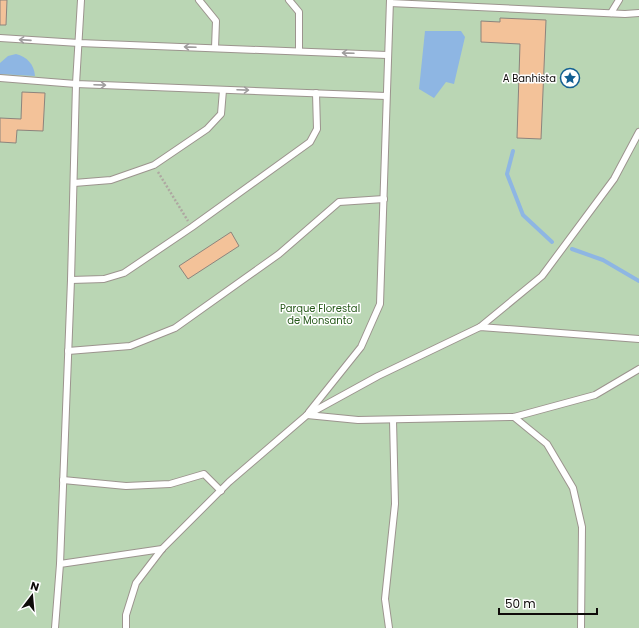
<svg xmlns="http://www.w3.org/2000/svg" width="639" height="628" font-family="Poppins,sans-serif">
	<style>
		.green { fill: #bad6b4 }
		.water { fill: #8eb6e3 }
		.lines { fill: none; stroke-linecap: round; stroke-linejoin: round }
		.stream { stroke: #8eb6e3; stroke-width: 4 }
		.building { fill: #f3c299; stroke: #8c847d }
		.service-casing { stroke: #9c948e; stroke-width: 8 }
		.path { stroke: #aea7a1; stroke-width: 2.5; stroke-dasharray: 2 2; stroke-linecap: butt }
		.service { stroke: #fff; stroke-width: 6 }
		.oneway { stroke: #9f9d9d }
		.labels { text-anchor: middle; dominant-baseline: central; stroke-width: 3; stroke-linejoin: round; paint-order: stroke }
		.poi-label { font-size: 10px; fill: #0e0b09; stroke: #fff; text-anchor: end }
		.park-label { font-size: 10px; fill: #26591a; stroke: #fff }
	</style>
	<rect width="100%" height="100%" fill="#fef5ee"/>
	<rect class="green" x="0" y="0" width="639" height="628"/>
	<g class="water">
		<polygon points="425,31 461,31 465,37 454,84 446,82 434,98 419,89"/>
		<path d="M16 54C27 57 34 64 35 76L0 74V63L8 56Z"/>
	</g>
	<g class="lines">
		<g class="stream">
			<polyline points="513,151 507,174 523,215 552,242"/>
			<polyline points="572,249 603,260 639,281"/>
		</g>
	</g>
	<g class="building">
		<polygon points="0,0 7,0 6,25 0,25"/>
		<polygon points="500,18 546,20 541,139 517,138 520,44 481,42 481,21 500,22"/>
		<polygon points="22,92 45,93 43,131 17,130 16,143 0,142 0,118 21,119"/>
		<polygon points="231,232 239,246 188,279 179,266"/>
	</g>
	<g class="lines">
		<g class="service-casing">
			<g id="service">
				<polyline points="199,0 216,21 215,48"/>
				<polyline points="289,0 299,12 299,51"/>
				<polyline points="390,3 625,14 639,13"/>
				<polyline points="611,13 619,0"/>
				<polyline points="0,38 79,43 387,55"/>
				<polyline points="0,78 76,84 386,96"/>
				<polyline points="74,183 111,180 154,165 207,129 221,114 223,90"/>
				<polyline points="71,280 104,279 124,273 192,227 310,142 317,129 316,93"/>
				<polyline points="480,327 542,276 614,179 639,132"/>
				<polyline points="68,351 130,346 175,328 279,254 339,202 384,199"/>
				<polyline points="309,412 361,347 380,304 390,0"/>
				<polyline points="307,415 358,420 514,417 595,395 639,369"/>
				<polyline points="514,417 547,444 573,488 582,527 581,628"/>
				<polyline points="63,480 126,486 170,484 204,474 221,491"/>
				<polyline points="60,564 71,280 76,84 81,0"/>
				<polyline points="55,628 60,564 162,549"/>
				<polyline points="126,628 126,615 136,583 162,549 229,482 307,415 378,376 480,327 639,339"/>
				<polyline points="389,628 385,599 395,504 393,420"/>
			</g>
		</g>
		<polyline class="path" points="158,172 188,221"/>
		<use href="#service" class="service"/>
	</g>
	<defs><path id="oneway-shaft" d="M-6 0H5M1.5-3L5.5 0L1.5 3" fill="none" stroke-width="1.6" stroke-linecap="round" stroke-linejoin="round"/></defs>
	<g class="oneway">
		<use href="#oneway-shaft" transform="translate(25 40) rotate(-176)"/>
		<use href="#oneway-shaft" transform="translate(190 47) rotate(-178)"/>
		<use href="#oneway-shaft" transform="translate(348 53) rotate(-178)"/>
		<use href="#oneway-shaft" transform="translate(100 85) rotate(2)"/>
		<use href="#oneway-shaft" transform="translate(243 90) rotate(2)"/>
	</g>
	<defs>
		<g id="sight-ring" transform="scale(1)"><circle r="9.5" fill="#fff" stroke="#135f92" stroke-width="1.5"/><path d="M0-6L1.8-2.2L6-1.7L2.9 1.2L3.7 5.4L0 3.3L-3.7 5.4L-2.9 1.2L-6-1.7L-1.8-2.2Z" fill="#135f92"/></g>
	</defs>
	<g fill-rule="evenodd">
		<use href="#sight-ring" x="570" y="78"/>
	</g>
	<g class="labels">
		<g class="poi-label">
			<text x="556" y="78">A Banhista</text>
		</g>
		<g class="park-label">
			<text x="320" y="308">Parque Florestal<tspan x="320" dy="12">de Monsanto</tspan></text>
		</g>
	</g>
	<g transform="translate(32 596) rotate(16)" stroke="#ffffff" stroke-width="3" paint-order="stroke">
	<path d="M0-3L7 15L0 10L-7 15Z" fill="#0e0b09"/>
	<text y="-6" font-size="11" font-weight="bold" text-anchor="middle" fill="#0e0b09">N</text>
	</g>
	<path d="M499 608v6h98v-6" fill="none" stroke="#0e0b09" stroke-width="2"/>
	<text x="505" y="608" font-size="12" fill="#0e0b09" stroke="#ffffff" stroke-width="3" paint-order="stroke">50 m</text>
</svg>
